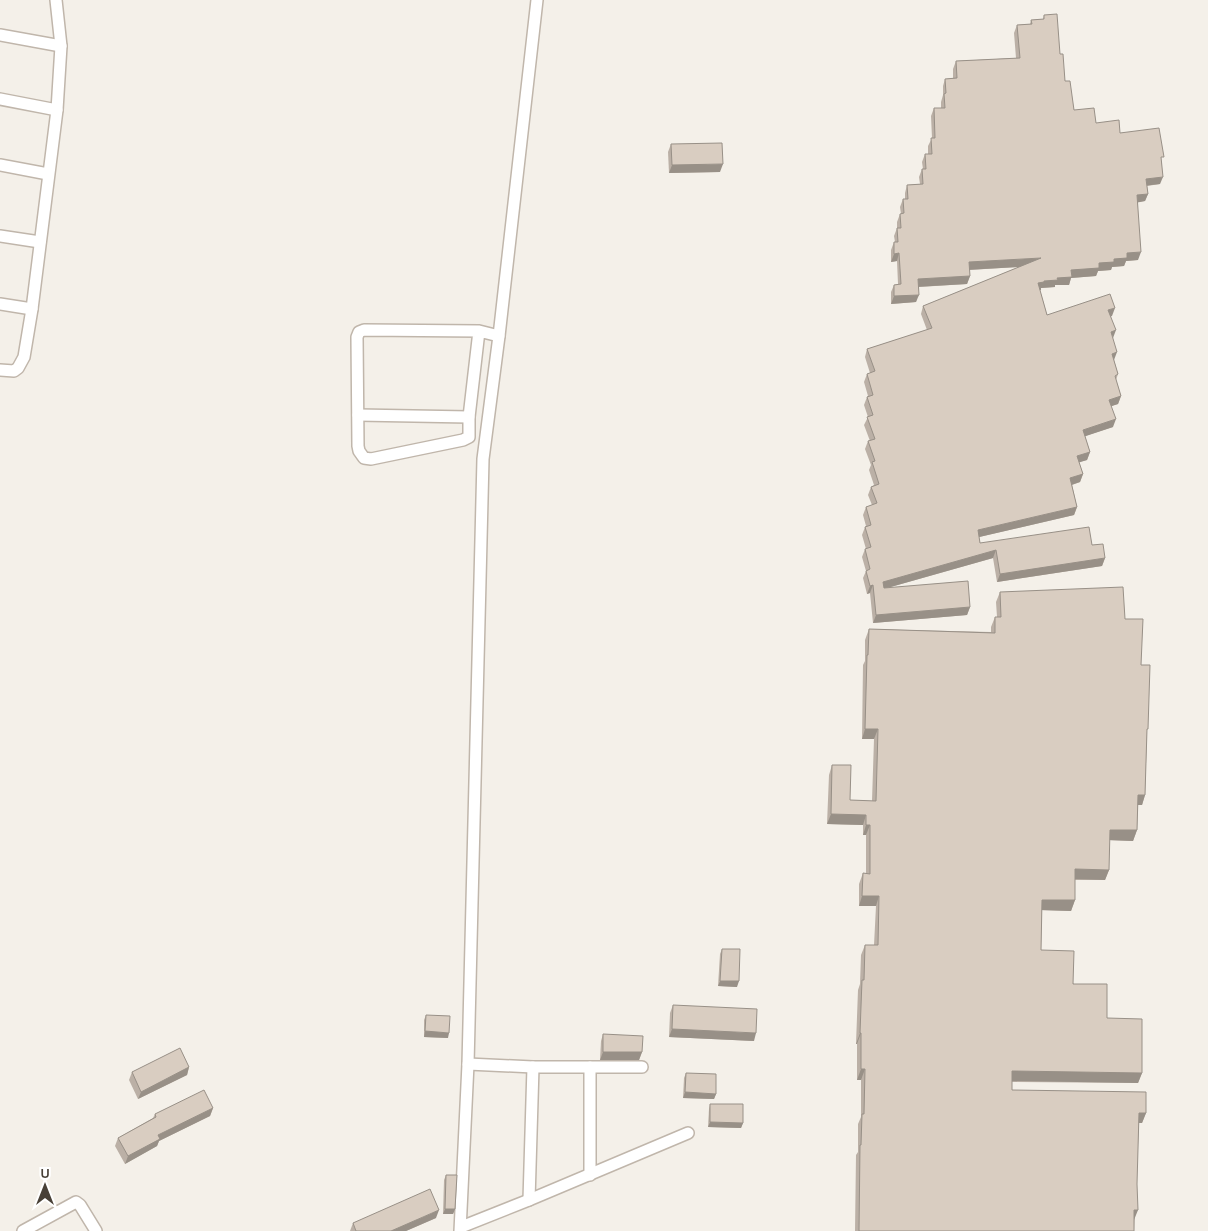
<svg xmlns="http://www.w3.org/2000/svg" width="1208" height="1231" font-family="Karla,sans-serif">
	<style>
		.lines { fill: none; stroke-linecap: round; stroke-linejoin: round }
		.minor-casing { stroke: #c0b6ab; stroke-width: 14 }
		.minor { stroke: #fff; stroke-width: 11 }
		.wall { fill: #bbb0a6 }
		.shaded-wall { fill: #989087 }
		.building { fill: #d9cdc1; stroke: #989087 }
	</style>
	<rect width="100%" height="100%" fill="#f4f0e9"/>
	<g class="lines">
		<g class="minor-casing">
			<g id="minor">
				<polyline points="0,35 61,46"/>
				<polyline points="0,99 57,110"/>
				<polyline points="0,165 48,174"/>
				<polyline points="0,236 40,242"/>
				<polyline points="0,304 32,309"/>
				<polyline points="479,331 469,417 469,437 463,440 371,459 364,458 359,451 358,446 357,337 359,332 364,330 479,331 499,336"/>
				<polyline points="0,370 14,371 18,368 24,357 32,309 57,110 61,46 56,0"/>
				<polyline points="358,415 469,417"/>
				<polyline points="468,1064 533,1067 642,1067"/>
				<polyline points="590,1175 590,1067"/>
				<polyline points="529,1200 533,1067"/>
				<polyline points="461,1227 529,1200 688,1133"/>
				<polyline points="23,1231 76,1202 80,1205 96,1231"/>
				<polyline points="460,1231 468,1064 483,459 499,336 537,0"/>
			</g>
		</g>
		<use href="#minor" class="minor"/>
	</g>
	<g class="wall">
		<polygon points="1044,15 1060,54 1065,81 1074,110 1096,123 1120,133 1162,163 1160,184 1147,186 1148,194 1145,201 1138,202 1138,260 1126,261 1124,266 1112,267 1111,270 1098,271 1096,276 1071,278 1069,285 1055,285 1055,287 1041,288 1041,290 1040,290 1047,315 1112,316 1111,316 1114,360 1118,374 1116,380 1121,396 1118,404 1111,406 1113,427 1085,436 1090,452 1087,460 1079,462 1083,474 1080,482 1072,485 1077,507 1074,515 979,537 980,543 1092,545 1105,558 1102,566 997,582 993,558 887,588 970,607 967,615 873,623 870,593 867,594 863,578 866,571 862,557 865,549 866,549 862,535 865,527 866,526 863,515 866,507 872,505 868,495 871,487 874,485 869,470 871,465 865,449 868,441 870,441 864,425 868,417 864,405 867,397 868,396 864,382 867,374 870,373 865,357 867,349 927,330 921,314 923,306 1019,267 969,270 970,276 967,284 919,287 916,302 891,304 891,292 894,285 898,284 897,261 891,262 891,250 894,242 895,242 894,236 897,228 897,222 900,214 901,214 900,207 903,199 905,199 905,193 907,185 920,184 919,177 922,169 923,169 922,162 925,154 928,154 928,146 932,138 931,116 934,108 941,108 941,102 943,95 943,86 945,79 953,78 953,69 956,61 1016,58 1014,33 1017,25 1030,24 1031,20 1043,19"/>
		<polygon points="671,144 720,172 669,173 668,152"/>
		<polygon points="1000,592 1125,619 1141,665 1147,733 1145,795 1142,805 1138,805 1137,830 1133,841 1109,840 1109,870 1105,880 1075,880 1075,900 1071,911 1042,910 1041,950 1107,1018 1142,1073 1138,1083 1012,1082 1012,1090 1146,1113 1142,1123 1139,1123 1134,1231 855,1231 856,1155 858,1152 858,1124 861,1117 861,1080 857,1080 857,1044 856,1044 858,990 860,984 861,955 865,945 874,945 876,906 859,906 859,884 863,873 866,874 866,835 863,835 863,825 827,824 829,775 832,765 850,800 872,801 874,739 862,739 863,665 865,661 865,640 869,629 991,632 991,627 995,617 997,617 996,602"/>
		<polygon points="722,949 737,987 718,986 720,954"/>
		<polygon points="673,1005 754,1041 669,1037 670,1013"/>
		<polygon points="426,1015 448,1038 424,1037 424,1020"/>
		<polygon points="603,1034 642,1052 639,1060 600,1060 601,1041"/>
		<polygon points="189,1067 187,1075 138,1099 129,1080 132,1072"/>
		<polygon points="686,1073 716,1094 714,1099 683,1098 684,1078"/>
		<polygon points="710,1104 743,1123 741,1128 708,1127 709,1109"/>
		<polygon points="213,1108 210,1116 159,1141 157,1146 125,1164 115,1146 118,1138 153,1118 155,1114"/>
		<polygon points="446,1175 455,1209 453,1214 443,1214 444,1180"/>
		<polygon points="436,1218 406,1231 350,1231 353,1223"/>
	</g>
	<g class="shaded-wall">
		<polygon points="723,164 720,172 669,173 672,165"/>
		<polygon points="1163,177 1160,184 1143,186 1146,179"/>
		<polygon points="1148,194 1145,201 1135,203 1137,195"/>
		<polygon points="1141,252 1138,260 1126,261 1124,266 1112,267 1111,270 1098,271 1096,276 1071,278 1069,285 1055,285 1055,287 1041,288 1041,290 1035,291 1038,283 1044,281 1057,278 1071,270 1114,259 1127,253"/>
		<polygon points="899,253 897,261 891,262 894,254"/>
		<polygon points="1041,258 1038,266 966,270 969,262"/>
		<polygon points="970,276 967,284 915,287 918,279"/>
		<polygon points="919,295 916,302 891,304 894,296"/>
		<polygon points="1115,308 1112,316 1106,318 1108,310"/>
		<polygon points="1116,330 1113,338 1111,332"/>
		<polygon points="1117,352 1114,360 1109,362 1112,354"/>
		<polygon points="1121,396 1118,404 1106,408 1109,400"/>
		<polygon points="1116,419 1113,427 1080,438 1083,430"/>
		<polygon points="1090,452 1087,460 1074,464 1077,456"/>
		<polygon points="1083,474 1080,482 1068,486 1070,478"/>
		<polygon points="1077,507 1074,515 975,538 978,530"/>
		<polygon points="996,550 993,558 880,590 883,582"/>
		<polygon points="1105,558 1102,566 997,582 1000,574"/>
		<polygon points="873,585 870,593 867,594 870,586"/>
		<polygon points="970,607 967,615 873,623 876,615"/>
		<polygon points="865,729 878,729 874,739 862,739"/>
		<polygon points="1138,795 1145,795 1142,805 1134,805"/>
		<polygon points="831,814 866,815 863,825 827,824"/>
		<polygon points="866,825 870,825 866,835 863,835"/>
		<polygon points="1110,830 1137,830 1133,841 1106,840"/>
		<polygon points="1075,869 1109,870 1105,880 1072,879"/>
		<polygon points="862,896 879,896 876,906 859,906"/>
		<polygon points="1042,900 1075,900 1071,911 1038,910"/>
		<polygon points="720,981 739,981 737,987 718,986"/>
		<polygon points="672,1029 756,1033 754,1041 669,1037"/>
		<polygon points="425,1031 449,1033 448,1038 424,1037"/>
		<polygon points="860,1033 861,1033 857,1044 856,1044"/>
		<polygon points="603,1052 642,1052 639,1060 600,1060"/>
		<polygon points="189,1067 187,1075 138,1099 141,1092"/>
		<polygon points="861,1069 865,1069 861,1080 857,1080"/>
		<polygon points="1012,1071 1142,1073 1138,1083 1009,1081"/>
		<polygon points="685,1092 716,1094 714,1099 683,1098"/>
		<polygon points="213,1108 210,1116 159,1141 157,1146 125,1164 128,1156 158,1135"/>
		<polygon points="1139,1113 1146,1113 1142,1123 1136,1123"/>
		<polygon points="710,1122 743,1123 741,1128 708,1127"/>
		<polygon points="445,1209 455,1209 453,1214 443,1214"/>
		<polygon points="439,1210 436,1218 406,1231 391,1231"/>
		<polygon points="1134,1210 1138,1210 1134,1220 1130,1220"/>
	</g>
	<g class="building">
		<polygon points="1057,14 1060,54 1063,54 1065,81 1070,81 1074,110 1094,108 1096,123 1119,120 1120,133 1159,128 1164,157 1161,157 1163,177 1146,179 1148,194 1137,195 1141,252 1127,253 1127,258 1114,259 1114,262 1099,263 1099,268 1071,270 1072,277 1057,278 1058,280 1044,281 1044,282 1038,283 1047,315 1110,294 1115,308 1108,310 1116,330 1111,332 1117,352 1112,354 1118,374 1115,376 1121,396 1109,400 1116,419 1083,430 1090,452 1077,456 1083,474 1070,478 1077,507 978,530 980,543 1089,527 1092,545 1103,544 1105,558 1000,574 996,550 883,582 884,588 968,581 970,607 876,615 873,585 870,586 866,571 870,569 865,549 871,547 865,527 871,525 866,507 877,503 871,487 879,484 872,462 875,461 868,441 875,439 867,417 873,415 867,397 873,395 867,374 875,371 867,349 932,328 923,306 1041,258 969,262 970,276 918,279 919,295 894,296 894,285 901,284 899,253 894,254 894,242 898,242 897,228 901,228 900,214 904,213 903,199 908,199 907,185 923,184 922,169 926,169 925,154 932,154 931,138 935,138 934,108 945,108 944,94 946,93 945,79 957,78 956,61 1020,58 1017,25 1032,24 1031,20 1044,19 1044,15"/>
		<polygon points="722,143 723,164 672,165 671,144"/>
		<polygon points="1123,587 1125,619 1143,619 1141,665 1150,665 1148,729 1147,729 1145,795 1138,795 1137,830 1110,830 1109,870 1075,869 1075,900 1042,900 1041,950 1074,951 1073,984 1107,984 1107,1018 1142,1019 1142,1073 1012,1071 1012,1090 1146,1092 1146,1113 1139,1113 1137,1184 1138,1210 1134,1210 1134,1231 859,1231 860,1145 861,1145 862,1114 864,1114 865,1069 861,1069 861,1033 860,1033 862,980 864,980 865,945 878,945 879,896 862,896 863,873 870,874 870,825 866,825 866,815 831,814 832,765 851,765 850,800 876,801 878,729 865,729 867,655 868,655 869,629 995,633 995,617 1001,617 1000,592"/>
		<polygon points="722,949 740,949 739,981 720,981"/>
		<polygon points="673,1005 757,1009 756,1033 672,1029"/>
		<polygon points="426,1015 450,1016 449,1033 425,1031"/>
		<polygon points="603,1034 643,1036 642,1052 603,1052"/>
		<polygon points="180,1048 189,1067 141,1092 132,1072"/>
		<polygon points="686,1073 716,1074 716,1094 685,1092"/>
		<polygon points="204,1090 213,1108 158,1135 160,1139 128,1156 118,1138 156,1117 155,1114"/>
		<polygon points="710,1104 743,1104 743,1123 710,1122"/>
		<polygon points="446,1175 457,1175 455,1209 445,1209"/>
		<polygon points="430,1189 439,1210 391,1231 356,1231 353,1223"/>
	</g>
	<g transform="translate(45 1186)" stroke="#ffffff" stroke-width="4" paint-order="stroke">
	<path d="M0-4L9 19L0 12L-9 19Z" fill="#484037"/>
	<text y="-8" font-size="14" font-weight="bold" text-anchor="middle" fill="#484037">U</text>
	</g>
</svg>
